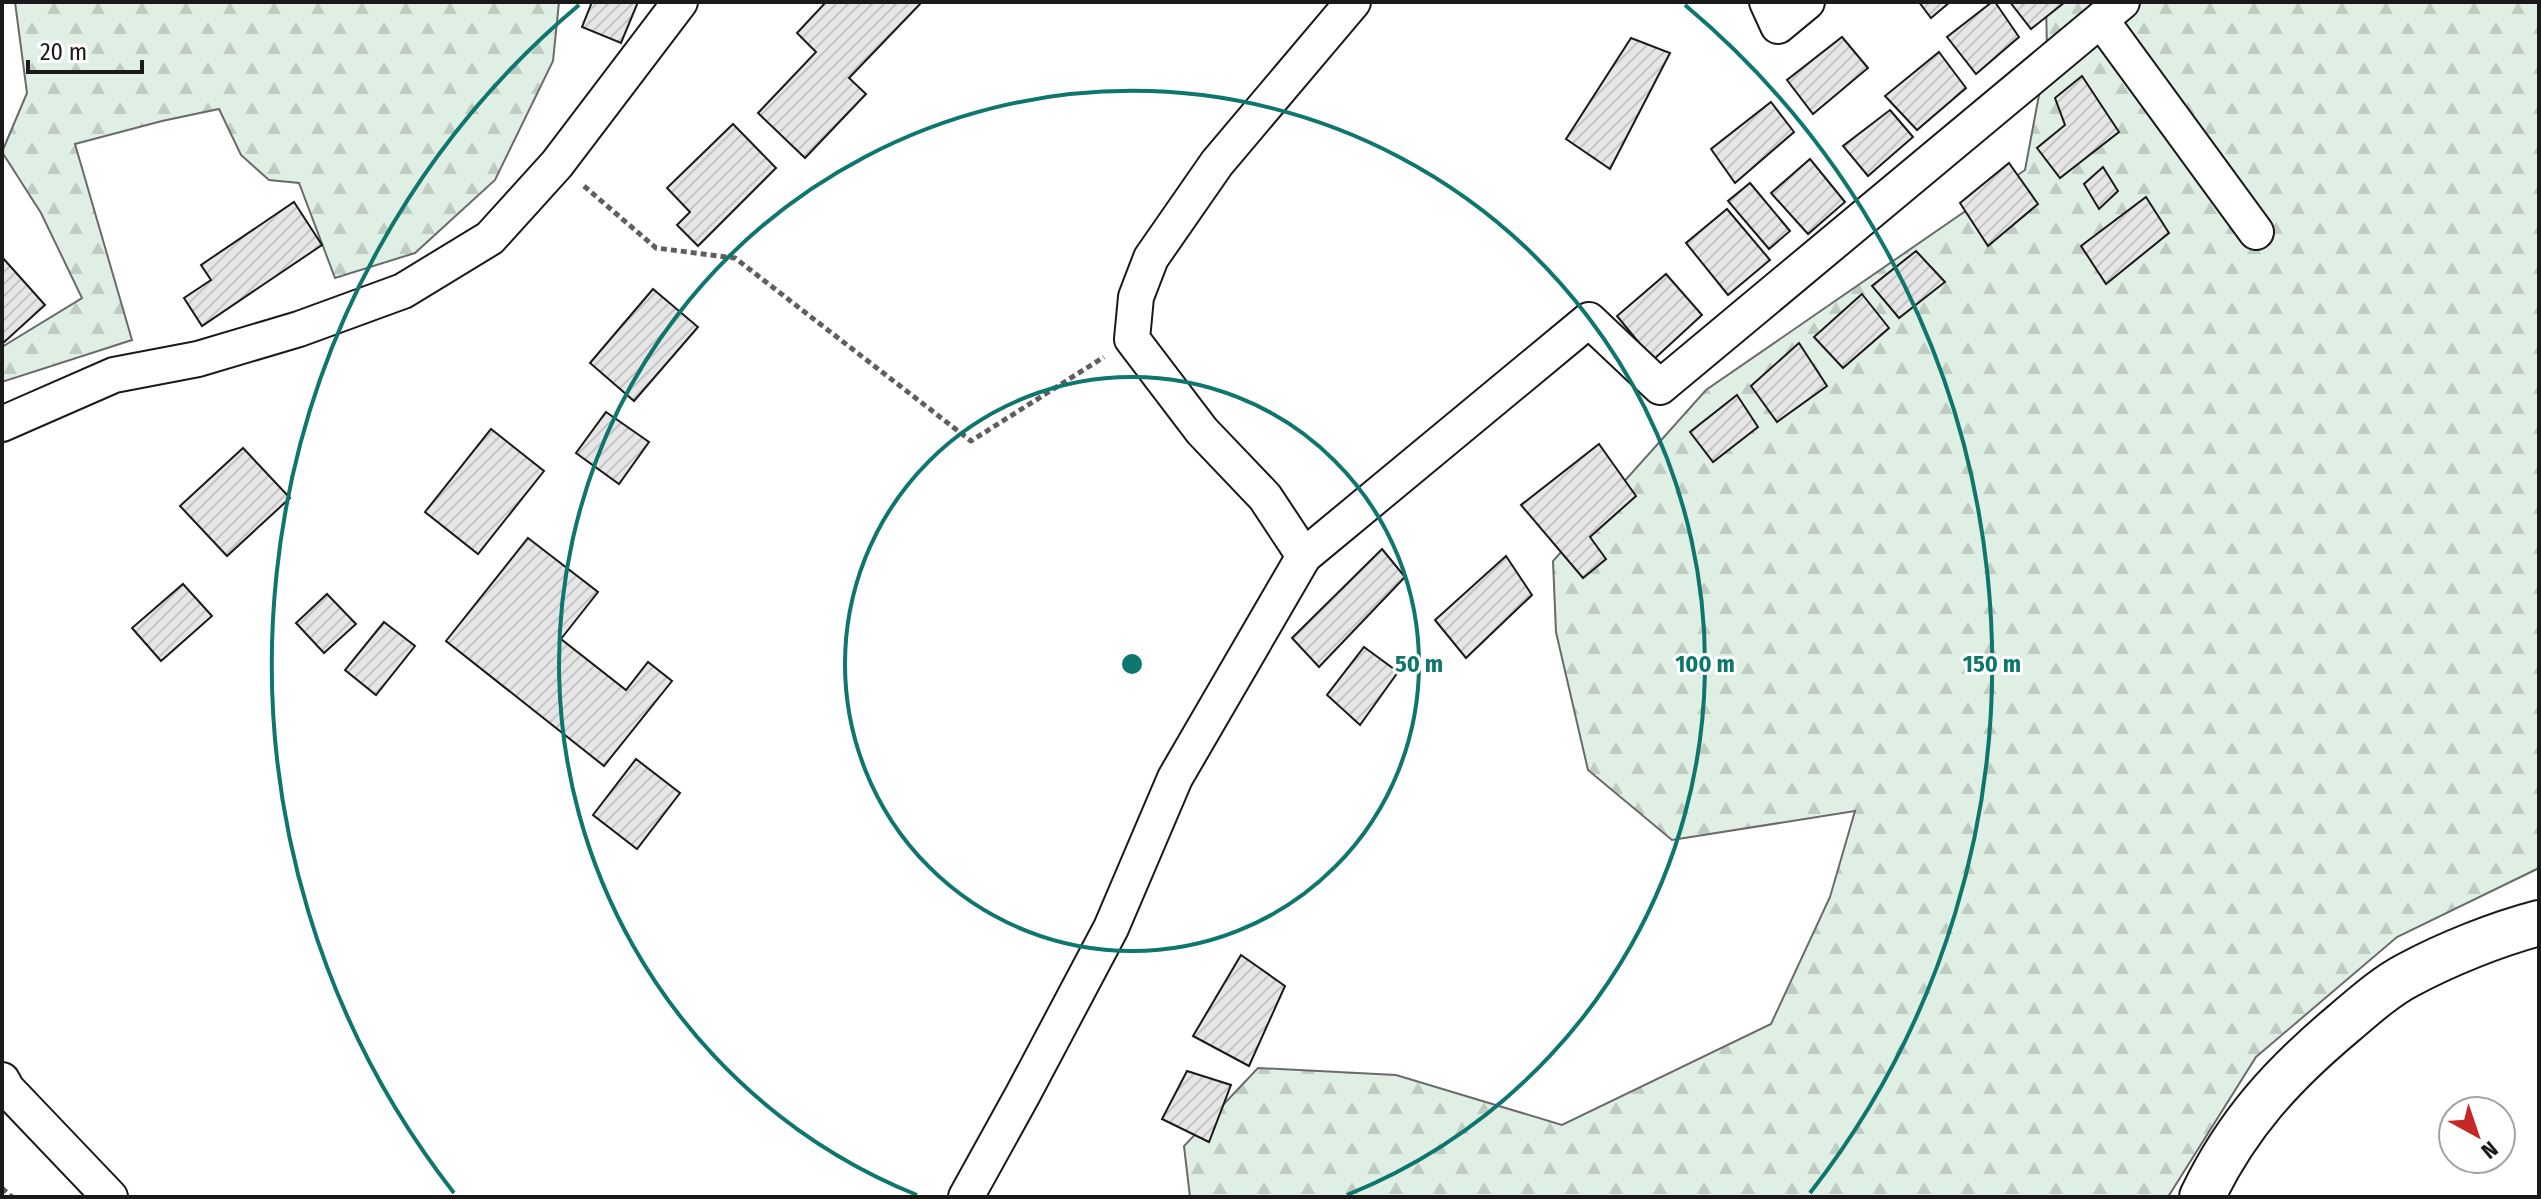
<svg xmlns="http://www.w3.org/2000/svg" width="2541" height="1199" font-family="'Fira Sans Condensed',sans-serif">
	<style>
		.forest { fill: url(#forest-firs); stroke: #6a6a6a; stroke-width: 2 }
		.building { fill: url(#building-hatch); stroke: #1a1a1a; stroke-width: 2 }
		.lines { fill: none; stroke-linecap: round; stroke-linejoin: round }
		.street-casing { stroke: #1a1a1a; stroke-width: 38 }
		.secondary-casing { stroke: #1a1a1a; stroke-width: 48 }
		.path { stroke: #5f5f5f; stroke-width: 5; stroke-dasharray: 6 4; stroke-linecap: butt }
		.street { stroke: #fff; stroke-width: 34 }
		.secondary { stroke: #fff; stroke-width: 44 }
		.ring { fill: none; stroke: #0f766e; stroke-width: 4 }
		.centre { fill: #0f766e; stroke: #fff; stroke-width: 4 }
		.ring-label { font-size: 24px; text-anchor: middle; font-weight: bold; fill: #0f766e; stroke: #fff; stroke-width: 6; stroke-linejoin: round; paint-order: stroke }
	</style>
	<defs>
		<pattern id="forest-firs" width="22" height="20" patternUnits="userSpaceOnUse" patternTransform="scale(2)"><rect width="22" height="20" fill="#e0efe3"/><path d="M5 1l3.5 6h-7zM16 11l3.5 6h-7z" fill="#c0ccc2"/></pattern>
		<pattern id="building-hatch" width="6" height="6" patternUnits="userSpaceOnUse" patternTransform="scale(2)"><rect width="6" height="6" fill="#e6e6e6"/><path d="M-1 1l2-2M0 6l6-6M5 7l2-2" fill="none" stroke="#c5c5c5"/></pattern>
	</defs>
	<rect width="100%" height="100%" fill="#fff"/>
	<g class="forest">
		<polygon points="15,2 559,2 553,61 495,180 415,253 335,278 299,183 269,180 241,155 219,109 162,121 75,144 132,340 2,382 2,347 82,298 41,213 2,152 27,93"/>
		<polygon points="2046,2 2539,2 2539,868 2397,937 2256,1057 2168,1197 1190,1197 1184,1146 1258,1068 1396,1075 1562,1125 1771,1024 1830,897 1855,811 1672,840 1588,770 1556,632 1553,561 1706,390 2025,170 2047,52"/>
	</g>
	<g class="building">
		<polygon points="592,2 638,2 621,43 582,27"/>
		<polygon points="826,2 922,2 849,78 866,94 805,158 758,113 816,52 797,33"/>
		<polygon points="1919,2 1950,2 1931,18"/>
		<polygon points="1992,2 1995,2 2019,37 1976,74 1947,37"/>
		<polygon points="2010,2 2065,2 2031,29"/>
		<polygon points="1842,37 1868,68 1813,114 1787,80"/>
		<polygon points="1631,38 1670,53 1610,169 1566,139"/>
		<polygon points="1939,52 1966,88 1917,130 1885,96"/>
		<polygon points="2082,76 2119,132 2060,178 2037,148 2065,125 2055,98"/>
		<polygon points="1771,102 1794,132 1735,183 1711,149"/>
		<polygon points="1890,110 1913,137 1868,176 1843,146"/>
		<polygon points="733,124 776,168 698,246 677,225 690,212 667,188"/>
		<polygon points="1810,159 1845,202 1808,234 1771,193"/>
		<polygon points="2009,163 2038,204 1988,246 1960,203"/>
		<polygon points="2103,167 2118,191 2099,209 2084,184"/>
		<polygon points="1750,183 1790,231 1769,249 1728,201"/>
		<polygon points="2146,197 2169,233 2106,284 2081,246"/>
		<polygon points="294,202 322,245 202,326 184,298 211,280 201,265"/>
		<polygon points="1727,209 1770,260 1728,295 1686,243"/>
		<polygon points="1916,251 1945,282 1899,318 1872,286"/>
		<polygon points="2,257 45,305 2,344"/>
		<polygon points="1666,274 1702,315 1653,360 1617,316"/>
		<polygon points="653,289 698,327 634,401 590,363"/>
		<polygon points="1862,294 1889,328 1843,368 1814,337"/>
		<polygon points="1799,343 1827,386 1777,422 1751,386"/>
		<polygon points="1737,395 1758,427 1713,462 1690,432"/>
		<polygon points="606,412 649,442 619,484 576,453"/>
		<polygon points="491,429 544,471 478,554 425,512"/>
		<polygon points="1599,444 1636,496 1590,537 1606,559 1583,578 1521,505"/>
		<polygon points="243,448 290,498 227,556 180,506"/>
		<polygon points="528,538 598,592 561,639 626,690 648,662 672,681 604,766 446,641"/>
		<polygon points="1382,549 1405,577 1319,667 1292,638"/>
		<polygon points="1506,556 1532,595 1466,658 1435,620"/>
		<polygon points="183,584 212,616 161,661 132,628"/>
		<polygon points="327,594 356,624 324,653 296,623"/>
		<polygon points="384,622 415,646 376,695 345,670"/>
		<polygon points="1364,647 1398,672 1360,725 1327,695"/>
		<polygon points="636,759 680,793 637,849 593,815"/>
		<polygon points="1241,955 1285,986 1249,1066 1193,1036"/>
		<polygon points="1187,1071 1231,1085 1209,1142 1162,1119"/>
	</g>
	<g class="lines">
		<g class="street-casing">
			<g id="street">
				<polyline points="1767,2 1778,26 1807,2"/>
				<polyline points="2101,20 2256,232"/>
				<polyline points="2,424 114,375 198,359 299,329 403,291 490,238 557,164 680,2"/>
				<polyline points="1304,556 1589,320 1660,387 2122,2"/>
				<polyline points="2,1080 7,1089 110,1197"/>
				<polyline points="966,1197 1023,1094 1111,928 1175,778 1304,556 1265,497 1202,431 1132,339 1136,297 1151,258 1217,163 1353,2"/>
			</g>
		</g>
		<g class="secondary-casing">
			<path id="secondary" d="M2202 1197C2237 1124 2282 1075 2344 1023 2364 1006 2385 987 2408 975 2447 954 2497 934 2539 923"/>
		</g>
		<g class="path">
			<polyline points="584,186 656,248 735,258 971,441 1104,357"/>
			<polyline points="2,1188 12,1197"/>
		</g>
		<use href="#street" class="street"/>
		<use href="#secondary" class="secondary"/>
	</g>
	<g class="ring">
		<circle cx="1132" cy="664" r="287"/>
		<path d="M917 1195A573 573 0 1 1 1347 1195"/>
		<path d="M454 1193A860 860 0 0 1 579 5M1685 5A860 860 0 0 1 1810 1193"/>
	</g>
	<circle cx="1132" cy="664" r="12" class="centre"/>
	<g class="ring-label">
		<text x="1419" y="672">50 m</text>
		<text x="1705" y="672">100 m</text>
		<text x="1992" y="672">150 m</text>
	</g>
	<rect width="2541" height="1199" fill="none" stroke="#1a1a1a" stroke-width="8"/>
	<g transform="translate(2477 1135) rotate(140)"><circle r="38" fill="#ffffff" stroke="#a3a3a3" stroke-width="2"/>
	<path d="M0-6L14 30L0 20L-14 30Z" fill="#c62828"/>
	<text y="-12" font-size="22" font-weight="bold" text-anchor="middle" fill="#1a1a1a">N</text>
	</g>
	<path d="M28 60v12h114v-12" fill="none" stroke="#1a1a1a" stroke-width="4"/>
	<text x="40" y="60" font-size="24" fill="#1a1a1a" stroke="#ffffff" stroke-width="6" paint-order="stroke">20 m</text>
</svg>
